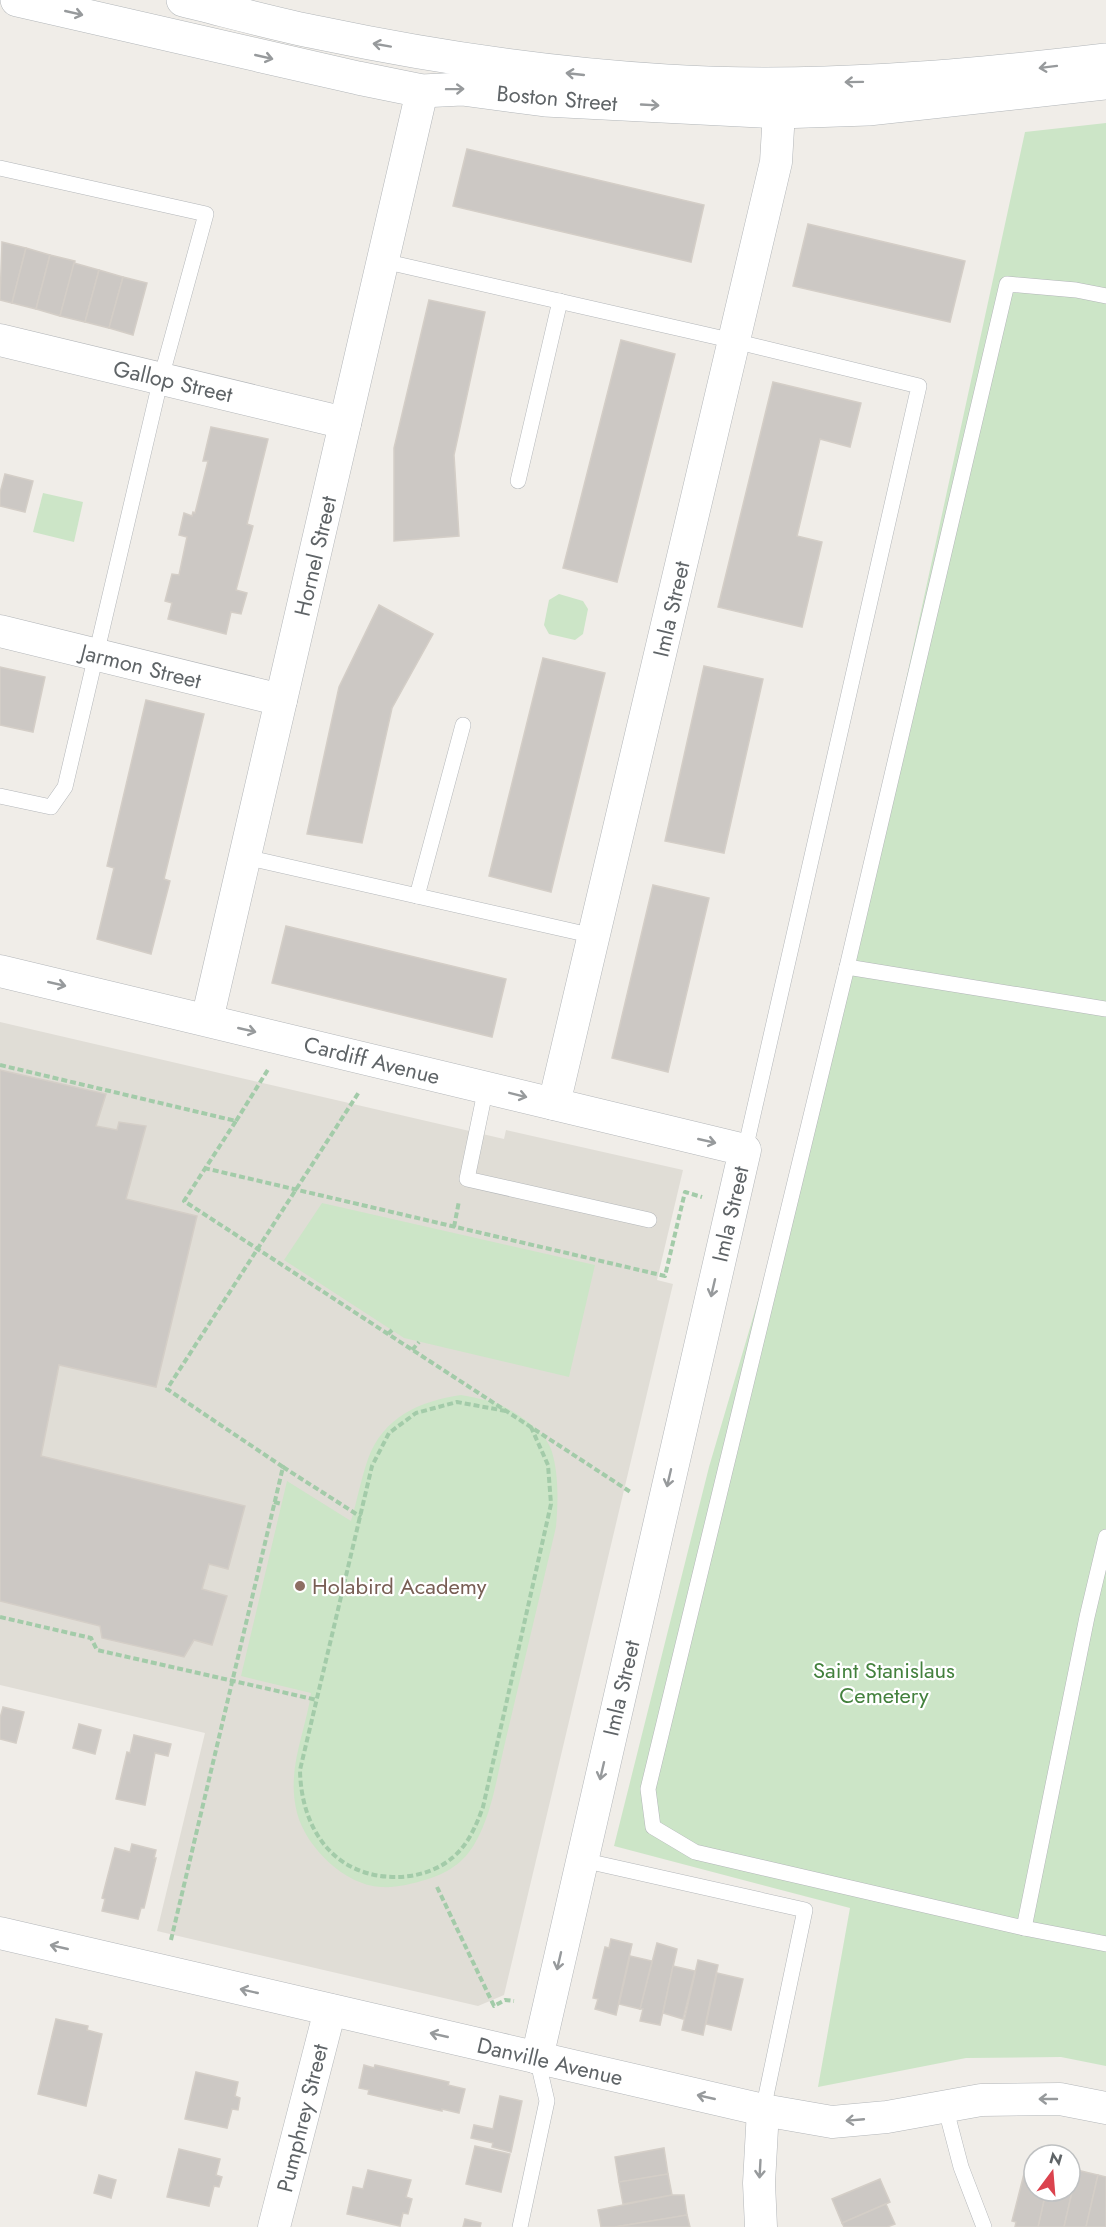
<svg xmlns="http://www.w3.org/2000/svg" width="1106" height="2227" font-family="Jost,sans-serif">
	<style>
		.education { fill: #e0ddd6 }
		.green { fill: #cce5c7 }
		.building { fill: #ccc8c4; stroke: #d4cec7; stroke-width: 1.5 }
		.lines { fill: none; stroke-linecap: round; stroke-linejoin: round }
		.lane-casing { stroke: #b3b6b9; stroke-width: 16 }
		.street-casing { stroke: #b3b6b9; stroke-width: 33 }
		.secondary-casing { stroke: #b2b6b9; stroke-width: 34 }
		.path { stroke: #a3cba9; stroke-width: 4; stroke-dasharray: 6 3; stroke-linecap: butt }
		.lane { stroke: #fff; stroke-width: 15 }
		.street { stroke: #fff; stroke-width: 32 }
		.secondary { stroke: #fff; stroke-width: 33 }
		.oneway { stroke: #979a9c }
		.education-dot { fill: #8d6e63; stroke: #fff; stroke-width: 2 }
		.labels { text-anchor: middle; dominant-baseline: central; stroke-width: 4.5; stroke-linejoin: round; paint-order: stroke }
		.street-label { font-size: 22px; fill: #5f6467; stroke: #fff }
		.education-label { font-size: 22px; fill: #785e54; stroke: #fff; text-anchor: start }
		.park-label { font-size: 22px; fill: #43813d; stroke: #fff }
	</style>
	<rect width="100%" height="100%" fill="#f0ede8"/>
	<polygon class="education" points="0,1022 504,1139 506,1130 683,1170 657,1280 673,1284 504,1995 478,2006 157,1931 205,1733 0,1685"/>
	<g class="green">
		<polygon points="1106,123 1106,2066 1061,2057 966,2058 818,2087 850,1908 614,1846 709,1467 809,1127 1025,132"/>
		<polygon points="43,493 83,502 74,542 33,532"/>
		<polygon points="559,594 583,601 588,609 583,634 575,640 549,634 544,625 549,600"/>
		<polygon points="322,1203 595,1265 569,1377 404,1338 284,1260"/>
		<path d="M461 1395C472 1397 483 1399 493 1402 513 1409 547 1432 552 1452 559 1476 558 1503 556 1527 539 1599 522 1671 505 1743 497 1776 492 1814 475 1843 464 1863 446 1874 425 1880 411 1884 396 1888 381 1887 344 1885 306 1847 297 1813 286 1769 305 1735 311 1693L241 1676 287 1481 351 1521C357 1501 361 1479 368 1459 383 1417 420 1401 461 1395Z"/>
	</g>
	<g class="building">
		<polygon points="467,149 704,205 691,262 453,206"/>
		<polygon points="808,224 965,261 950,322 793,286"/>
		<polygon points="2,242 26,248 12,303 0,300"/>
		<polygon points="26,248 50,255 36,309 12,303"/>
		<polygon points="50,255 75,261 60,316 36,309"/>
		<polygon points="74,263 99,270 85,322 60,316"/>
		<polygon points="99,270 123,277 109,328 85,322"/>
		<polygon points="123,277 147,283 133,335 109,328"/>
		<polygon points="429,300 485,312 454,455 459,536 394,541 394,448"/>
		<polygon points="621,340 675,354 617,582 563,568"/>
		<polygon points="773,382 861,403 850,447 820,439 797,536 822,542 802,627 718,607"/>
		<polygon points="211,427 268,439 247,524 253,526 236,590 247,593 241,614 231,612 226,634 168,619 172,603 165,601 172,574 179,575 187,537 179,535 184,513 192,516 193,512 195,513 208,461 203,461"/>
		<polygon points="5,474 33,481 25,512 0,506 0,493"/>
		<polygon points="379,605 433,634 392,708 362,843 307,834 339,687"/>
		<polygon points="543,658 605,673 551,892 489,876"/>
		<polygon points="704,666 763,679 724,853 665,841"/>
		<polygon points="0,667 45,677 33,732 0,725"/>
		<polygon points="146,700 204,714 164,879 170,881 151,954 97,939 114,868 107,866"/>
		<polygon points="653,885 709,898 668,1072 612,1058"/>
		<polygon points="286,926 506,979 492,1037 272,983"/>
		<polygon points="0,1070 106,1094 96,1126 117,1130 119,1122 146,1126 126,1199 197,1216 156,1387 59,1365 41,1456 245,1506 228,1569 209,1564 202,1589 227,1596 212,1645 194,1640 184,1657 102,1638 100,1626 0,1601"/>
		<polygon points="3,1707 24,1712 16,1743 0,1739 0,1718"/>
		<polygon points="79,1724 101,1730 95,1754 73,1748"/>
		<polygon points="134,1735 171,1744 168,1756 155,1753 145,1805 116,1799 127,1752 130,1753"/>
		<polygon points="132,1844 156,1850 154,1858 156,1858 144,1908 141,1908 138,1919 102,1911 105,1899 102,1898 115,1848 130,1852"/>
		<polygon points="611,1939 632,1944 616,2015 595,2009 598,1999 593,1998 605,1947 609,1948"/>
		<polygon points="657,1943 677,1949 660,2025 640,2021 643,2009 640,2009"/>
		<polygon points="630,1956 652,1961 640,2009 619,2004"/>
		<polygon points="698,1960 718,1965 703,2035 682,2030"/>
		<polygon points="673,1966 695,1971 683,2019 663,2013"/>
		<polygon points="717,1973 743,1979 731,2030 706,2024"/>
		<polygon points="56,2019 88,2026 87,2030 102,2034 86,2106 38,2094"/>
		<polygon points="364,2065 374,2068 375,2065 449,2082 448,2085 465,2089 459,2113 442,2109 442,2111 368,2094 369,2090 359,2088"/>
		<polygon points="196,2072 238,2082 235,2096 240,2098 238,2110 232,2109 227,2128 185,2119"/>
		<polygon points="500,2096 522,2101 511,2152 492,2147 493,2143 471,2138 474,2125 493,2129"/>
		<polygon points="475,2146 510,2154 501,2192 466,2184"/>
		<polygon points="664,2148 668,2174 619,2182 615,2157"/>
		<polygon points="179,2149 220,2159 216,2175 222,2177 219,2187 214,2186 209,2206 167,2197"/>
		<polygon points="1070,2169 1077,2170 1064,2227 1038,2227 1046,2191 1070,2191"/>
		<polygon points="368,2170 411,2180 406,2197 412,2199 408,2214 403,2213 400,2226 347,2214 353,2187 363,2189"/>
		<polygon points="1025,2170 1034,2172 1034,2191 1046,2191 1038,2227 1015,2227 1016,2222 1012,2221"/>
		<polygon points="1077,2170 1098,2175 1086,2227 1064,2227"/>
		<polygon points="668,2174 672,2195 623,2204 619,2182"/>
		<polygon points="99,2175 116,2180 111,2198 94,2193"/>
		<polygon points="1098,2175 1106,2177 1106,2227 1086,2227"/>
		<polygon points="880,2179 890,2202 842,2223 832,2199"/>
		<polygon points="672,2195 684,2195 687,2215 615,2227 601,2227 598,2210"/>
		<polygon points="886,2204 895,2224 887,2227 844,2227 842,2223"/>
		<polygon points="687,2215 690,2227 615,2227"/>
		<polygon points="465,2219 481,2223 480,2227 463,2227"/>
	</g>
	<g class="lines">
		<g class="lane-casing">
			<g id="lane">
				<polyline points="0,168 206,214 161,378 65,787 51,807 0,796"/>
				<polyline points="383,261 734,341 919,386 745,1150"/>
				<polyline points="1106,296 1076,290 1007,284 847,967 648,1789 653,1827 695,1852 1024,1928 1106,1944"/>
				<polyline points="518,481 560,301"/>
				<polyline points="245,857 594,936"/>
				<polyline points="417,896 463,725"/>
				<polyline points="847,967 1106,1009"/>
				<polyline points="486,1087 467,1179 649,1220"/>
				<polyline points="582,1860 805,1910 763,2110"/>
				<polyline points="1024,1928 1087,1617 1106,1537"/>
				<polyline points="945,2106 961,2167 984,2227"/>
				<polyline points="520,2227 547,2101 537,2058"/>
			</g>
		</g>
		<g class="street-casing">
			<g id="street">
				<polyline points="0,340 345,423"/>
				<polyline points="0,631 281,700"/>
				<polyline points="0,971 745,1150 537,2058"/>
				<polyline points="207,1020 422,91"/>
				<polyline points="554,1104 776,162 779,112"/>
				<polyline points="0,1933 763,2110 832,2122 887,2117 981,2100 1060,2099 1106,2108"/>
				<polyline points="274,2227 330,2010"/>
				<polyline points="761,2227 759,2183 763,2110"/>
			</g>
		</g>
		<g class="secondary-casing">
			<g id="secondary">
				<polyline points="17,0 358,78 422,91 462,89 545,100 779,112 868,109 1106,83"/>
				<path d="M183 0C228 11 274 24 320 33 434 57 550 74 667 81 813 90 961 77 1106 60"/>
			</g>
		</g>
		<g class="path">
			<polyline points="0,1065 236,1121 184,1201 632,1493"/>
			<polyline points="236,1121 269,1068"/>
			<polyline points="204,1168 665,1276 685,1192 702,1197"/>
			<polyline points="454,1227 459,1201"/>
			<polyline points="388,1334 392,1330"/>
			<polyline points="412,1350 419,1342"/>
			<path d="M506 1411 457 1402 416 1413 389 1433 372 1466 300 1770C301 1828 333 1877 396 1877 415 1877 437 1871 452 1858 468 1845 476 1826 483 1807L551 1504 548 1465 531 1427"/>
			<polyline points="283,1467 361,1517"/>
			<polyline points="274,1502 282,1504"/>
			<polyline points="0,1617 91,1638 97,1650 317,1700"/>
			<polyline points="437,1887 494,2006 505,2000 514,2001"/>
			<polyline points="171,1940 283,1467 167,1389 359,1092"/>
		</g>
		<use href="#lane" class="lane"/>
		<use href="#street" class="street"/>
		<use href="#secondary" class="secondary"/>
	</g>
	<defs><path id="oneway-shaft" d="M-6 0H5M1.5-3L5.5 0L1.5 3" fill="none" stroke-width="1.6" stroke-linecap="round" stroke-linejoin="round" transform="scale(1.5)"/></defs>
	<g class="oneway">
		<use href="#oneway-shaft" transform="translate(74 13) rotate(13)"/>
		<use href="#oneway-shaft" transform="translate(382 45) rotate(-170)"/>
		<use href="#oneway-shaft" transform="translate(264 57) rotate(13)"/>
		<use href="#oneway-shaft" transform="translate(1048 67) rotate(173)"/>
		<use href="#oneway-shaft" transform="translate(575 74) rotate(-174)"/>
		<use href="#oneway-shaft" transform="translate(854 82) rotate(179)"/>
		<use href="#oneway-shaft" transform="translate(455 89) rotate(-1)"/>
		<use href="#oneway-shaft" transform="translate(650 105) rotate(3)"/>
		<use href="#oneway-shaft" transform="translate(57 984) rotate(13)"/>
		<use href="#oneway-shaft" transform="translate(247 1030) rotate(13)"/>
		<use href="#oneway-shaft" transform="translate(518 1095) rotate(14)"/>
		<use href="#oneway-shaft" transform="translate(707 1141) rotate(13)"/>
		<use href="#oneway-shaft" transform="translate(713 1288) rotate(103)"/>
		<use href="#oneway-shaft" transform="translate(669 1478) rotate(103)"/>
		<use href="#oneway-shaft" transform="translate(602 1771) rotate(103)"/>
		<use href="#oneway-shaft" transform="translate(59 1947) rotate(-167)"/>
		<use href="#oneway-shaft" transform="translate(559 1961) rotate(103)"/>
		<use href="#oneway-shaft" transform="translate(249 1991) rotate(-167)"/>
		<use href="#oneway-shaft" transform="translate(439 2035) rotate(-167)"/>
		<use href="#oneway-shaft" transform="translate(706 2097) rotate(-167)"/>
		<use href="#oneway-shaft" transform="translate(1048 2099) rotate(-180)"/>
		<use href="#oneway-shaft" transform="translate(855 2120) rotate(175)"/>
		<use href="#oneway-shaft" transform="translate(760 2169) rotate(93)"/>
	</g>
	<circle class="education-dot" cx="300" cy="1586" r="6"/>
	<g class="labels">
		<g class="street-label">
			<text transform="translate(557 98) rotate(5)">Boston Street</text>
			<text transform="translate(173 381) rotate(13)">Gallop Street</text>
			<text transform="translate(315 556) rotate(-77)">Hornel Street</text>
			<text transform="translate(671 609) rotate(-77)">Imla Street</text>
			<text transform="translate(141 666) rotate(14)">Jarmon Street</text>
			<text transform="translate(372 1060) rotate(14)">Cardiff Avenue</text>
			<text transform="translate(730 1214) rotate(-77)">Imla Street</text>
			<text transform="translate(621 1688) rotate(-77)">Imla Street</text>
			<text transform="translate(550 2061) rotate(13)">Danville Avenue</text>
			<text transform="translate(302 2118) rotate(-76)">Pumphrey Street</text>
		</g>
		<g class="education-label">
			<text x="312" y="1586">Holabird Academy</text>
		</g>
		<g class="park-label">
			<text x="884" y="1670">Saint Stanislaus<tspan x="884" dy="25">Cemetery</tspan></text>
		</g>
	</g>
	<g transform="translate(1052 2173) rotate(16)"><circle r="28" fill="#ffffff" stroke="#bfc1c2" stroke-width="1.5"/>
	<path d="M0-4.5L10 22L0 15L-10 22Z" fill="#db434e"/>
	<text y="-9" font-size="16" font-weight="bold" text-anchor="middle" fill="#5f6467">N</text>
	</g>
</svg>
